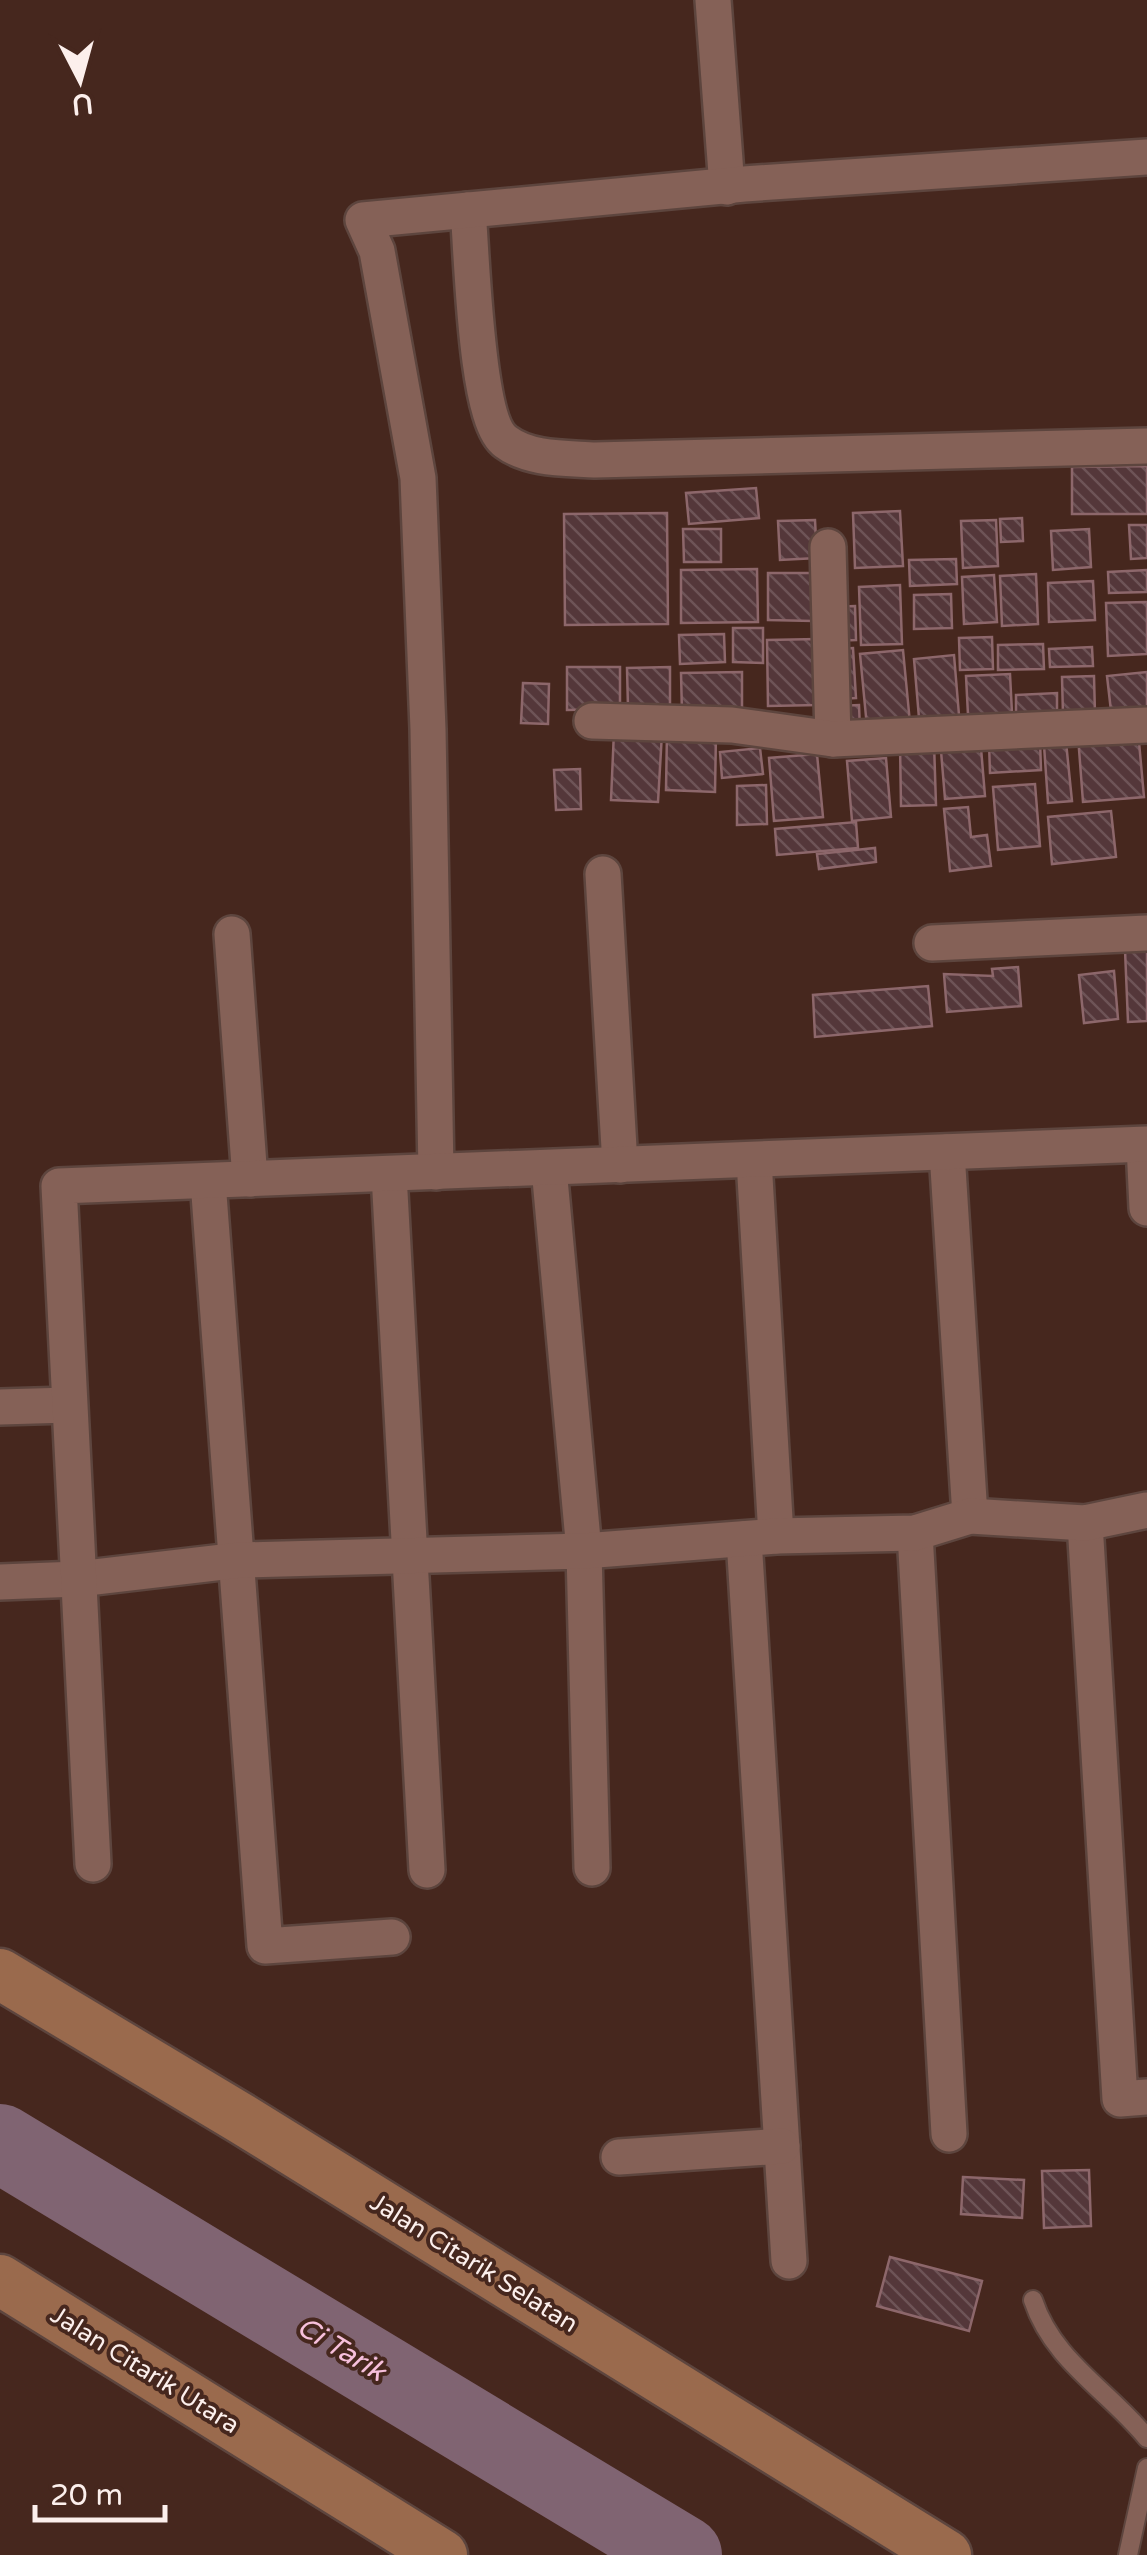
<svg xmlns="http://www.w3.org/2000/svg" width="1147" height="2555" font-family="'Varela Round',sans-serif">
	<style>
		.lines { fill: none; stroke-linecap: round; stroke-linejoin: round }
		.river { stroke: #806472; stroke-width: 78 }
		.building { fill: url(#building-back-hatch); stroke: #8d676b; stroke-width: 2.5 }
		.lane-casing { stroke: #5d453e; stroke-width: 22 }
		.street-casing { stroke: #5d453e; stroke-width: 40 }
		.secondary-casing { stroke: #5d453e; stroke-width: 55 }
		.lane { stroke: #856157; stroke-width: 18 }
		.street { stroke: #856157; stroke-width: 35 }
		.secondary { stroke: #9a6a4d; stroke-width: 50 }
		.labels { text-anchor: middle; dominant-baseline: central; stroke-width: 8; stroke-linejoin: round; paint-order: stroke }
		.street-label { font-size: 25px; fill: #fcefec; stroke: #46271e }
		.water-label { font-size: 28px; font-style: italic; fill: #f7c0dc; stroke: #46271e }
	</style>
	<defs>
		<pattern id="building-back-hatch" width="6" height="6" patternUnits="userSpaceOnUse" patternTransform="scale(2.5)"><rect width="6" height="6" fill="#54373a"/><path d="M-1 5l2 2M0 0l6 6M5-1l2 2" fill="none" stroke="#6e5457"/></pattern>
	</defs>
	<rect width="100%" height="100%" fill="#46271e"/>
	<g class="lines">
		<polyline class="river" points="0,2143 683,2555"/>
	</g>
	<g class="building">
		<polygon points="1147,466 1147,514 1072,514 1072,467"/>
		<polygon points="756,488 759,518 689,524 686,493"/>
		<polygon points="900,511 903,566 855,568 853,513"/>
		<polygon points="667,513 668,624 565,625 564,514"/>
		<polygon points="1022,518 1023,541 1001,542 1000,519"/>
		<polygon points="815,520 817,558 780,560 778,521"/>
		<polygon points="996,520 998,566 963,568 961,521"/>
		<polygon points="1129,525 1147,525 1147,558 1131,559"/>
		<polygon points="683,529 721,529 721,562 684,562"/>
		<polygon points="1089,529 1091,567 1053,570 1051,531"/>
		<polygon points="956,559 957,584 910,586 909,560"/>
		<polygon points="757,569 758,622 681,623 681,570"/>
		<polygon points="1147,570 1147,592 1109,593 1108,572"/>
		<polygon points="768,573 812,573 813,621 768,620"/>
		<polygon points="1036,574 1038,624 1002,626 1000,576"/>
		<polygon points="994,575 997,622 964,624 962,577"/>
		<polygon points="1093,581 1095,620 1049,622 1048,583"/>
		<polygon points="900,585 902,644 861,645 859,587"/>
		<polygon points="951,594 952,628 914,629 914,595"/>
		<polygon points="1147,602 1147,654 1108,656 1106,603"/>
		<polygon points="855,606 856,640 830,641 830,607"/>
		<polygon points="733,628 763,628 763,663 733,662"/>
		<polygon points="724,634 725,662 680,664 679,635"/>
		<polygon points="992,637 993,669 960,670 959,638"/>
		<polygon points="817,639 818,705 768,706 767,640"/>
		<polygon points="1043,644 1044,669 998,670 998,645"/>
		<polygon points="1092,647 1093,666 1050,667 1049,649"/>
		<polygon points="853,648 856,698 837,699 834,649"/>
		<polygon points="903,650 910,723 867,727 860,654"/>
		<polygon points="954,655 959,715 919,718 914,659"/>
		<polygon points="567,667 620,667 620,709 567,710"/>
		<polygon points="670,667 670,708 628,708 627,668"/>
		<polygon points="742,672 742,713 682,713 681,673"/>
		<polygon points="1147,672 1147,707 1111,711 1107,676"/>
		<polygon points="1010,674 1012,713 968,715 966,676"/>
		<polygon points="1094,676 1095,714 1063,715 1062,677"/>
		<polygon points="523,683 549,684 548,724 521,723"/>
		<polygon points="1057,693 1057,712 1016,713 1016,695"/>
		<polygon points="859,705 860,730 838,731 837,706"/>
		<polygon points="614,731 662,733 658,802 611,800"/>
		<polygon points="1138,731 1144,797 1083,802 1078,736"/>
		<polygon points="667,732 716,733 715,792 666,790"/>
		<polygon points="1040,740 1041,770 990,773 989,743"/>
		<polygon points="1066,742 1072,801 1048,803 1044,745"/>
		<polygon points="934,743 936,805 901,806 900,744"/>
		<polygon points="760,748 763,774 722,778 720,752"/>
		<polygon points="981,748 985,796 945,799 941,751"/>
		<polygon points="817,754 823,817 774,821 769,758"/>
		<polygon points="886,758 891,817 852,821 847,761"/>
		<polygon points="580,769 581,809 556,810 554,770"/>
		<polygon points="1035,784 1040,846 998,850 993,787"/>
		<polygon points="766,785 767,824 737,825 737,786"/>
		<polygon points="968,807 971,837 987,835 991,866 950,871 944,809"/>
		<polygon points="1111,811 1116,857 1052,864 1048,817"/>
		<polygon points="856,822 858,848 777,855 775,829"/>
		<polygon points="875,848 876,862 819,869 817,854"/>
		<polygon points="1147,948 1147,1021 1128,1022 1125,950"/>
		<polygon points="1018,967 1021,1006 947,1012 944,974 993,976 992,969"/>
		<polygon points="1114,971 1118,1019 1084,1023 1079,975"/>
		<polygon points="928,986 932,1026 815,1037 813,995"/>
		<polygon points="1089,2170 1091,2226 1044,2228 1042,2171"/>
		<polygon points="963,2177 1024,2180 1022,2218 961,2214"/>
		<polygon points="890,2257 982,2281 969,2331 877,2306"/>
	</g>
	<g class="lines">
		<g class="lane-casing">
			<g id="lane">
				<path d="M1033 2300C1053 2361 1108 2390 1147 2438"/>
				<polyline points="1128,2555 1147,2468"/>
			</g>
		</g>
		<g class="street-casing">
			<g id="street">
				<polyline points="713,0 727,187"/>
				<path d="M468 210C472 253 475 421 506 442 530 460 567 458 595 460L1147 446"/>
				<polyline points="828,547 833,739"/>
				<polyline points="592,721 732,725 833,739 1147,725"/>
				<polyline points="603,874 620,1165"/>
				<polyline points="232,934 250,1179"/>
				<polyline points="932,943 1147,933"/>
				<polyline points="1144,1145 1147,1208"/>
				<polyline points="947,1152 970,1516"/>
				<polyline points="754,1160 776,1536"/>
				<polyline points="549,1168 584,1551 592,1868"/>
				<polyline points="436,1172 428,729 418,478 377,251 363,220 744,184 1147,157"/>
				<polyline points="389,1174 427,1870"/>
				<polyline points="208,1181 265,1946 392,1937"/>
				<polyline points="0,1407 69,1405"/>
				<polyline points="1085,1523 1120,2099 1147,2097"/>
				<polyline points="915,1533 949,2134"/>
				<polyline points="744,1539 789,2261"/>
				<polyline points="0,1582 78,1579 240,1560 584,1551 776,1536 915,1533 970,1516 1085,1523 1147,1510"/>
				<polyline points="93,1864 59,1186 1147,1144"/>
				<polyline points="619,2157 782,2146"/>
			</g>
		</g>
		<g class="secondary-casing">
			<g id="secondary">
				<polyline points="0,1974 242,2119 946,2555"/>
				<polyline points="0,2280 442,2555"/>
			</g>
		</g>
		<use href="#lane" class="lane"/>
		<use href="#street" class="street"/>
		<use href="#secondary" class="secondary"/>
	</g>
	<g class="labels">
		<g class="street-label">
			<text transform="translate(474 2263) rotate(32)">Jalan Citarik Selatan</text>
			<text transform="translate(145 2370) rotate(32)">Jalan Citarik Utara</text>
		</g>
		<g class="water-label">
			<text transform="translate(341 2349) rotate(31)">Ci Tarik</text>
		</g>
	</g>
	<g transform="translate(80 80) rotate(174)" stroke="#46271e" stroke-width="8" paint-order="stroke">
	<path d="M0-8L18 38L0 25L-18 38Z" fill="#fcefec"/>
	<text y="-15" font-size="28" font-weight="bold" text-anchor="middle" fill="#fcefec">U</text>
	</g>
	<path d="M35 2505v15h130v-15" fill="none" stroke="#fcefec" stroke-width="5"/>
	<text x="50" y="2505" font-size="30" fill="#fcefec" stroke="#46271e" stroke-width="8" paint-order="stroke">20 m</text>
</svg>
